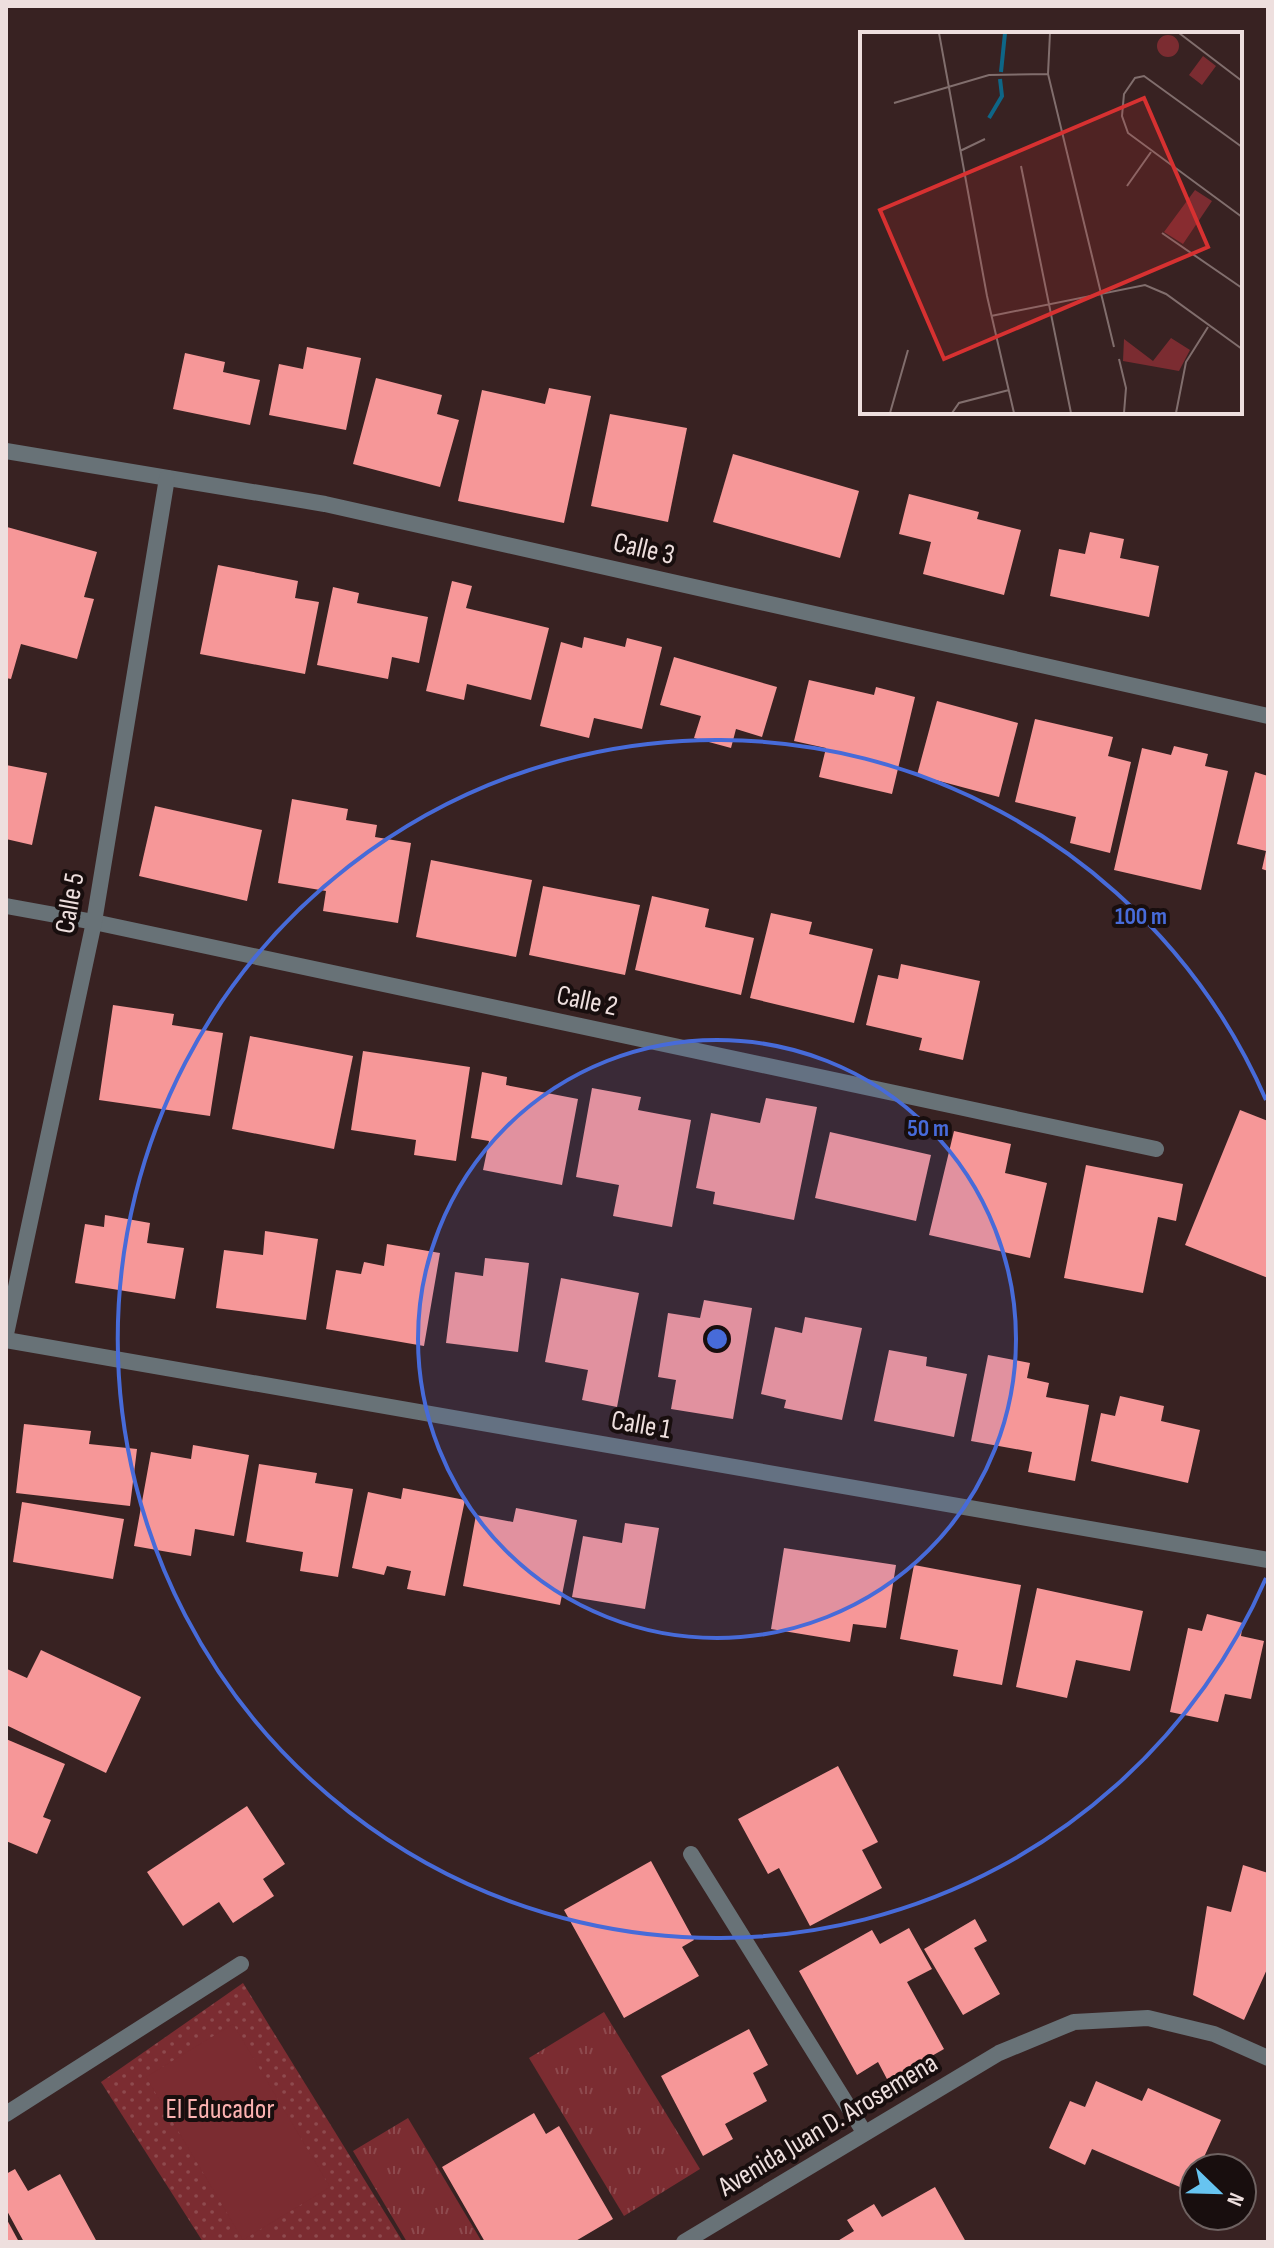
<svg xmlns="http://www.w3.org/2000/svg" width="1274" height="2248" font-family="'Sofia Sans Condensed',sans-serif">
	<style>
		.grass { fill: url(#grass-tufts) }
		.park { fill: url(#park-dots) }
		.pitch { fill: #7b2c31 }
		.building { fill: #f69798 }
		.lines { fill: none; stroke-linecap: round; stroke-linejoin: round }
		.street { stroke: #687277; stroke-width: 16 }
		.ring { fill: none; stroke: #476bd9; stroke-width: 4 }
		.labels { text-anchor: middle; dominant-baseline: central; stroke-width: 8; stroke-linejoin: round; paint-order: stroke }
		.street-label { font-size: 28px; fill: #eedfde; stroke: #180e0e }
		.park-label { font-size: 28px; fill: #fcb2b1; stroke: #180e0e }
		.inset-river { fill: none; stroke: #0e6687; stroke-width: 4 }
		.inset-road { fill: none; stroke: #816e6d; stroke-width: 2 }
		.view { fill: #d73131; fill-opacity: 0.15; stroke: #d73131; stroke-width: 4 }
		.inset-edge { fill: none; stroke: #eedfde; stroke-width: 4 }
		.centre { fill: #476bd9; stroke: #180e0e; stroke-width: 4 }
		.ring-label { font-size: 24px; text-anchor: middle; font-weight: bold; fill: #476bd9; stroke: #180e0e; stroke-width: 8; stroke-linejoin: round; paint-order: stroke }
	</style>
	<defs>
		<pattern id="grass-tufts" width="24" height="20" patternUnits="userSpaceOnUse" patternTransform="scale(2)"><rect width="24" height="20" fill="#7b2c31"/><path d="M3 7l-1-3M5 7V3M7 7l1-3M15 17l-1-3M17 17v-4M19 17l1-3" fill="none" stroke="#8e4a4e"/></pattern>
		<pattern id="park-dots" width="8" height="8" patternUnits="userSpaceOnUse" patternTransform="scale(2)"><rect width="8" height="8" fill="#7b2c31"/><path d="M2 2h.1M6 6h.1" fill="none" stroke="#8e4a4e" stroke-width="1.8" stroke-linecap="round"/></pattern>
	</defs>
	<rect width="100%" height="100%" fill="#382222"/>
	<g class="grass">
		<polygon points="604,2012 700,2169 624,2216 529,2058"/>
		<polygon points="408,2118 482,2242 407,2242 353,2151"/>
	</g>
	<polygon class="park" points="243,1983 403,2242 203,2242 101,2082"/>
	<polygon class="pitch" points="233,2024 330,2187 243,2240 146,2077"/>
	<g class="building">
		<polygon points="307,347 361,358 346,430 269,415 279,364 303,369"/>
		<polygon points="185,353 225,362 223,372 260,380 250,425 173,409"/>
		<polygon points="376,378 442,395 437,414 459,420 440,487 353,464"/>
		<polygon points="549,388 591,396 564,523 458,501 482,390 545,404"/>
		<polygon points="610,414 687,428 668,522 591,506"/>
		<polygon points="733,454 859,491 840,558 713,522"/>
		<polygon points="909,494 979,512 977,519 1021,530 1004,595 923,574 931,542 899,534"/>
		<polygon points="7,527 97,552 84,597 94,599 77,659 21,644 11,679 6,678"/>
		<polygon points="1090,532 1124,539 1120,558 1159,566 1149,617 1050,596 1059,549 1085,554"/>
		<polygon points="218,565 298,581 295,598 319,602 305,674 200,654"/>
		<polygon points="452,581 472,586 466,608 549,628 531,700 467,684 464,700 426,691"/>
		<polygon points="333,587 359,593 357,603 428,617 419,663 392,657 388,679 317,665"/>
		<polygon points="584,637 625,647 627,638 662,647 642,729 594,718 589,738 540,726 561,642 582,648"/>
		<polygon points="674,657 777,687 762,737 736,729 731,748 694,738 701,716 660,705"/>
		<polygon points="809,680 874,695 876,687 915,697 892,794 819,777 826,748 794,741"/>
		<polygon points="937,701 1018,723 999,797 917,775"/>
		<polygon points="1035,719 1113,737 1108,756 1131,762 1110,853 1070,843 1076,817 1015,802"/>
		<polygon points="1174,746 1208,754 1205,766 1228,771 1201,890 1114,870 1142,748 1171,755"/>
		<polygon points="6,765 47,773 32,845 6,839"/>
		<polygon points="1255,772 1268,776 1268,871 1262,869 1266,851 1237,844"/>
		<polygon points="292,799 348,809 346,820 377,825 375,837 411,843 398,923 323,911 326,891 278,883"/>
		<polygon points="155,806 262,830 247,901 139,876"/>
		<polygon points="431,860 532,880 516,957 416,937"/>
		<polygon points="543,886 640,905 625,975 529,955"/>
		<polygon points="652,896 709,909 705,927 754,938 741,995 635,970"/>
		<polygon points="771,913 812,922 809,934 873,949 854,1023 750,998"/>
		<polygon points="901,964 980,981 963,1060 919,1050 922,1038 866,1025 878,975 898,979"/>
		<polygon points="113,1005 174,1014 172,1025 223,1033 210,1116 99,1100"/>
		<polygon points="250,1036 353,1056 334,1149 232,1129"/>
		<polygon points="363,1051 470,1067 456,1161 414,1155 416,1140 351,1130"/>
		<polygon points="482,1072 507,1077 506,1085 578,1099 562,1185 483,1170 489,1141 471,1138"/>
		<polygon points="592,1088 641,1097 638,1110 691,1120 672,1227 613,1216 619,1185 576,1177"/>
		<polygon points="766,1098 817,1107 794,1220 713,1204 715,1192 696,1188 711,1113 760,1123"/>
		<polygon points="1240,1110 1268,1121 1268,1278 1185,1245"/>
		<polygon points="954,1131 1011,1144 1005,1173 1047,1183 1030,1258 929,1235"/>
		<polygon points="830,1132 931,1155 916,1221 815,1198"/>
		<polygon points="1086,1165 1183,1184 1176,1221 1158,1217 1143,1293 1064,1278"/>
		<polygon points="105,1215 150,1223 147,1243 184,1248 175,1299 75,1283 85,1224 104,1227"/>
		<polygon points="265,1231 318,1239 306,1320 216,1308 224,1250 263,1255"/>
		<polygon points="387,1244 440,1253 424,1346 326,1329 336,1270 361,1274 364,1262 384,1266"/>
		<polygon points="485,1258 529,1263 518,1352 446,1343 455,1272 483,1276"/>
		<polygon points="561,1278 639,1293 617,1407 582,1400 588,1370 545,1362"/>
		<polygon points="704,1300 752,1308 733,1419 671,1409 676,1380 658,1377 668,1313 700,1318"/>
		<polygon points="805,1317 862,1328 842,1420 784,1408 786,1400 761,1394 775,1327 802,1333"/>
		<polygon points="889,1350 927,1357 926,1366 967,1374 954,1437 874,1421"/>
		<polygon points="988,1355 1030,1363 1027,1378 1049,1383 1046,1397 1089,1405 1075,1481 1028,1472 1032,1452 971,1441"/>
		<polygon points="1120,1396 1164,1406 1161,1421 1200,1430 1188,1483 1091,1461 1101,1413 1115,1416"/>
		<polygon points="24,1424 91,1431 89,1444 137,1449 130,1506 16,1493"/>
		<polygon points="193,1445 249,1455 234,1536 195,1529 191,1556 134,1546 151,1452 191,1459"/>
		<polygon points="259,1464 317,1473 315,1483 353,1489 338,1577 300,1571 303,1552 246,1542"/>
		<polygon points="403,1488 465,1500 445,1596 407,1589 411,1571 387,1566 384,1575 352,1568 368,1492 401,1499"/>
		<polygon points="22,1502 124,1519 113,1579 13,1562"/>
		<polygon points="516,1508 577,1520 560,1605 463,1586 476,1515 513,1522"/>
		<polygon points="625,1523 659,1528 645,1609 572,1597 583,1536 622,1543"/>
		<polygon points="784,1548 896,1565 886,1628 853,1624 850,1642 771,1629"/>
		<polygon points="914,1565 1021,1585 1002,1685 953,1676 958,1650 900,1639"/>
		<polygon points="1037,1588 1143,1611 1130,1671 1076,1660 1067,1698 1016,1687"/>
		<polygon points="1207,1614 1243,1623 1241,1636 1264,1641 1251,1699 1225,1694 1218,1722 1170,1712 1188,1628 1202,1631"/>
		<polygon points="41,1650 141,1697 106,1773 6,1725 6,1672 7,1669 27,1678"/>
		<polygon points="6,1739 65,1764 43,1817 51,1820 37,1854 6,1841"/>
		<polygon points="838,1766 878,1842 862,1850 882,1888 810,1926 779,1868 768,1874 738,1819"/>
		<polygon points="247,1806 285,1864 263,1879 274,1896 233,1923 219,1902 183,1926 147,1872"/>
		<polygon points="651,1861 694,1940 682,1947 699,1976 624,2018 564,1910"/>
		<polygon points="1243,1865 1268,1873 1268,1967 1244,2020 1193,1995 1207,1906 1231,1912"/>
		<polygon points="975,1919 987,1941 974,1948 1000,1994 963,2015 924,1949"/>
		<polygon points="909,1928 932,1969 907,1982 944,2049 888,2081 878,2062 857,2075 799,1971 872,1930 880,1944"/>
		<polygon points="749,2029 768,2065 753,2073 767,2101 725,2124 733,2139 703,2156 661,2076"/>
		<polygon points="1096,2081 1142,2101 1148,2088 1221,2120 1199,2168 1194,2168 1194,2180 1189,2191 1092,2149 1085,2165 1049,2148 1070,2101 1085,2107"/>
		<polygon points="534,2113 546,2134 559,2126 613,2219 574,2242 485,2242 442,2167"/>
		<polygon points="15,2169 28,2191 60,2174 97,2242 24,2242 6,2209 6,2174"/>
		<polygon points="935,2187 966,2242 836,2242 854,2231 847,2220 874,2204 882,2217"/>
		<polygon points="6,2218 19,2242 6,2242"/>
	</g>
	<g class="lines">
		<g class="street">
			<polyline points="6,451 325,504 1268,716"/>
			<polyline points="6,906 94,922 1156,1149"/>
			<polyline points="6,1334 94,922 167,478"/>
			<polyline points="6,1340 1268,1560"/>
			<polyline points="691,1854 864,2132"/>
			<polyline points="6,2114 241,1964"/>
			<polyline points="684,2242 999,2053 1074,2022 1148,2018 1214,2034 1268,2058"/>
		</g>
	</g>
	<circle cx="717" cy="1339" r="299" fill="#476bd9" fill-opacity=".12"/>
	<g class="ring">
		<circle cx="717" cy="1339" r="299"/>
		<path d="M1266 1578A599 599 0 1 1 1266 1100"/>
	</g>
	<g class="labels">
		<g class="street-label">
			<text transform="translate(644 549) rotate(13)">Calle 3</text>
			<text transform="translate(70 903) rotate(-80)">Calle 5</text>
			<text transform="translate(587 1001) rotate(12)">Calle 2</text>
			<text transform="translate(641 1425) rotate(10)">Calle 1</text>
			<text transform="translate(828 2125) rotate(-31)">Avenida Juan D. Arosemena</text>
		</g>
		<g class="park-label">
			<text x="220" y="2109">El Educador</text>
		</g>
	</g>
	<g transform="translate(860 32)">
		<rect width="382" height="382" fill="#382222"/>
		<path d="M297 14a11 11 0 1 1 22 0a11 11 0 1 1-22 0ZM343 24 356 34 342 53 329 43Z" fill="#7b2c31"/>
		<path d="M335 158 352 169 323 212 304 200ZM311 306 330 318 319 339 263 329 264 307 293 329Z" fill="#7b2c31"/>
		<path class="inset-river" d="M141 40 145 1M129 86 142 64 140 47"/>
		<path class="inset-road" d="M79 1 127 264 154 381M190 1 188 42 254 315M319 1 382 49M34 71 129 43 188 42M382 115 284 44 275 46 264 62 262 84 268 101 382 185M100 119 125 107M161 134 211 381M267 154 291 120M302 201 382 256M131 284 285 253 306 262 382 317M259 327 266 356 264 381M30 381 48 318M92 381 99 371 149 358M316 381 326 330 348 295"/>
		<path class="view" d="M284 66 348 215 84 327 20 178Z"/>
		<rect width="382" height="382" class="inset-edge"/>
	</g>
	<circle cx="717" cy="1339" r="12" class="centre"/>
	<g class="ring-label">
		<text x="1141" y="924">100 m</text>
		<text x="928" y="1136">50 m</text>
	</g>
	<rect width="1274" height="2248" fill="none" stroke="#eedfde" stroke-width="16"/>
	<g transform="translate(1218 2192) rotate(113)"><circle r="38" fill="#180e0e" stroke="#6e6261" stroke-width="2"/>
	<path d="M0-6L14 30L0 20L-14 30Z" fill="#67c4f0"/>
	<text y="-12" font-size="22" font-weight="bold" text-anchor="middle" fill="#eedfde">N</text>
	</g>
</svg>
